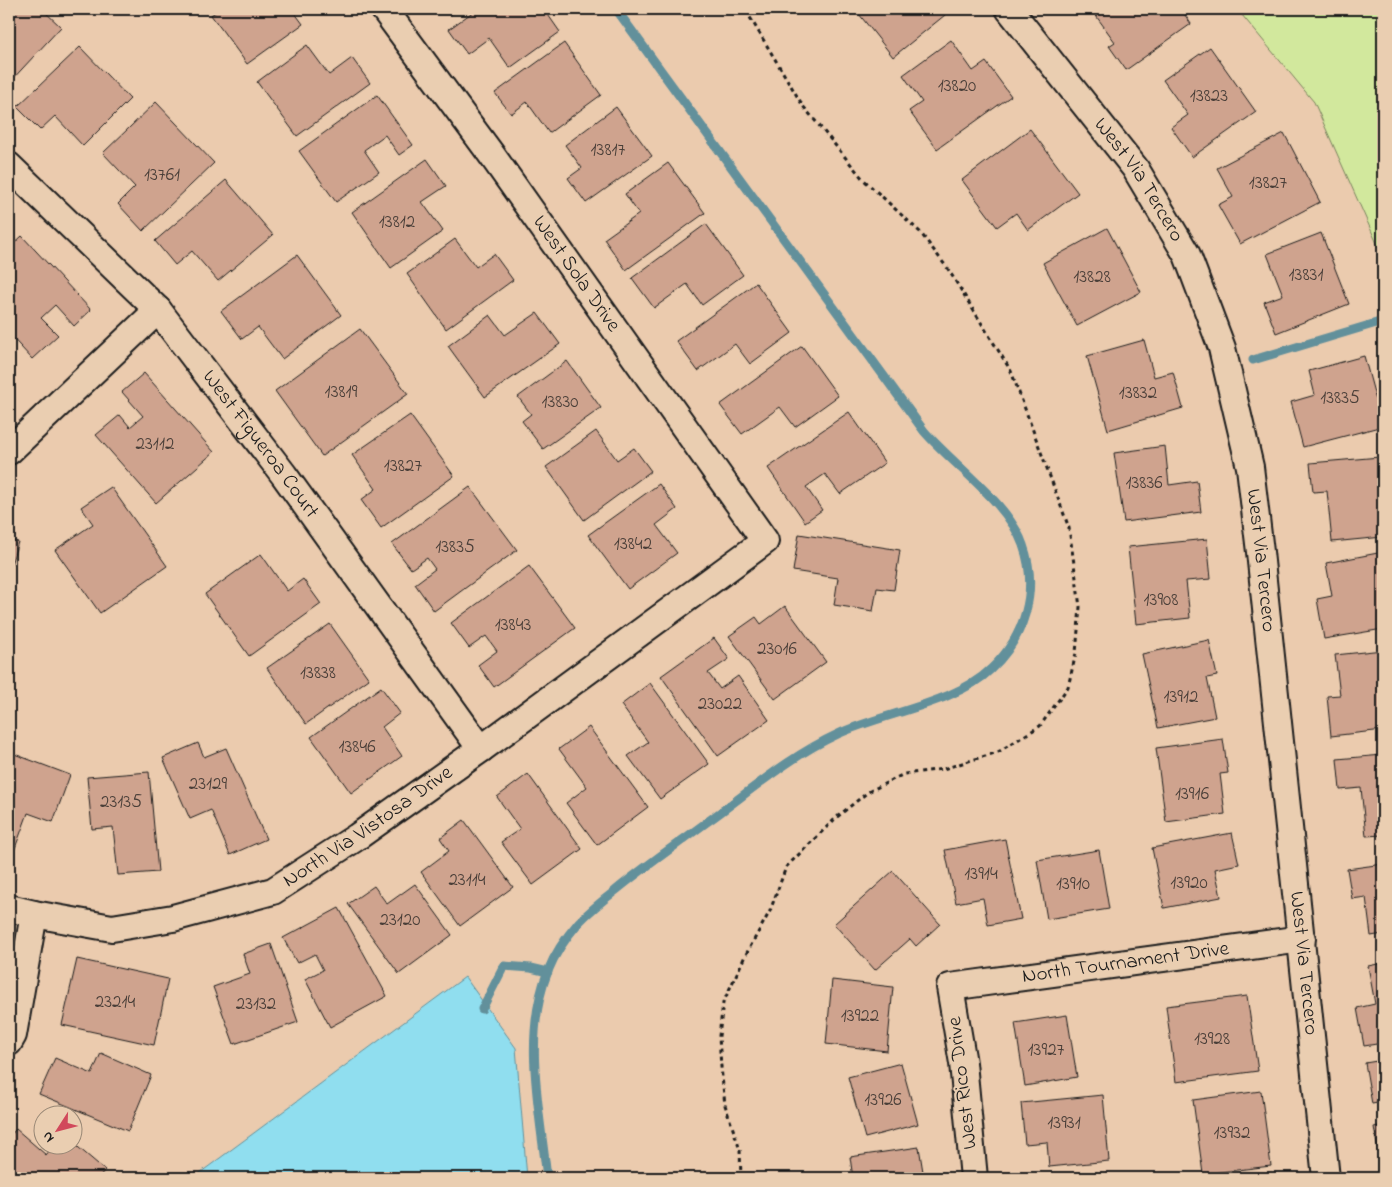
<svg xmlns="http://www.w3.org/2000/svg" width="1392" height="1187" font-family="'Indie Flower',sans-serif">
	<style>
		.green { fill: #d2e89d; stroke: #77825c }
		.water { fill: #90deef; stroke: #62909b }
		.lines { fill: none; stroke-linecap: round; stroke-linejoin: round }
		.stream { stroke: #62909b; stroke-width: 9 }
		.building { fill: #cfa38e; stroke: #1c1c1c }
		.street-casing { stroke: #1c1c1c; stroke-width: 30 }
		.path { stroke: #1c1c1c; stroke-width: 3; stroke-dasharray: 4 4; stroke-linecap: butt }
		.street { stroke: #eaceb1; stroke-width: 26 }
		.labels { text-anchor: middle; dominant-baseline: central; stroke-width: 4; stroke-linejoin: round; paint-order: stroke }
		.number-label { font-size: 19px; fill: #493e38 }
		.street-label { font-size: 21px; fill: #1c1c1c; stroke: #eaceb1 }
	</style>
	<rect width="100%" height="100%" fill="#ebcbae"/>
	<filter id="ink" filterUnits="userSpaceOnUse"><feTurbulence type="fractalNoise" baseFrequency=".02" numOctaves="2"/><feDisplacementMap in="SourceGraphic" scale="10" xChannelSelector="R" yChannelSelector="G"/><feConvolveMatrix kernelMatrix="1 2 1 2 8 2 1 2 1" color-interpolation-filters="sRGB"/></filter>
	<g filter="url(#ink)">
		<polygon class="green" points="1237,9 1383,9 1383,257 1314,102"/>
		<polygon class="water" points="465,977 516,1048 527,1178 193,1178"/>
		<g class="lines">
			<g class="stream">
				<polyline points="1253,360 1383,321"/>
				<polyline points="482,1009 504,966 531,968 548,972"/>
				<path d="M547 1178C540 1111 522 1036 548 971 555 953 567 936 579 922 590 911 602 901 615 891 644 867 676 845 707 822 749 792 790 756 838 734 883 713 957 703 991 669 1025 637 1039 590 1023 545 1008 502 954 466 924 431L616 9"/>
			</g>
		</g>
		<g class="building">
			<polygon points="9,9 42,9 61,27 9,83"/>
			<polygon points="220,9 292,9 303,24 247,64 211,15"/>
			<polygon points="446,9 460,9 450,15"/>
			<polygon points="477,9 544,9 560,32 510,68 489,38 467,54 449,29"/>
			<polygon points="855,9 940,9 945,15 893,57"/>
			<polygon points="1091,9 1181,9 1191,24 1126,70 1109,46 1115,42"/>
			<polygon points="951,40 973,71 986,62 1011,96 937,149 909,111 922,102 903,75"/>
			<polygon points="564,43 601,95 549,133 527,102 511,114 495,93"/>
			<polygon points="307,45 329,75 352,58 370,83 297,136 257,82"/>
			<polygon points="80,47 130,99 83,146 55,116 40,130 17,107"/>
			<polygon points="1210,47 1256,112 1192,157 1171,127 1188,115 1163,80"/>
			<polygon points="377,95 413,145 399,155 385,135 364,150 379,172 336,202 299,151"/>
			<polygon points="156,102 214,163 143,231 118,204 135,187 103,153"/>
			<polygon points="616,107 652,156 586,203 568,178 582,168 565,145"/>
			<polygon points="1030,129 1078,193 1028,230 1016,213 997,227 962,180"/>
			<polygon points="1284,133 1320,202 1240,244 1218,205 1233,197 1217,168"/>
			<polygon points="427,159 446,186 422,202 443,231 391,268 352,212"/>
			<polygon points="668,163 705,213 626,270 604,239 639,214 625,194"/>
			<polygon points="226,180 273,235 218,281 192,251 175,265 155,241"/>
			<polygon points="706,224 743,275 702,305 687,284 654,308 632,278"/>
			<polygon points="1107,228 1141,292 1077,326 1043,263"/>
			<polygon points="1321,233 1349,304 1276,333 1264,302 1283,295 1267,254"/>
			<polygon points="22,236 91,310 74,326 55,305 41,318 58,335 32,359 9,334 9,248"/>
			<polygon points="455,239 476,267 494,254 513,280 446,329 407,274"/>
			<polygon points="297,255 341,315 282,359 258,327 242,339 221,311"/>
			<polygon points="756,283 792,333 750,364 735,344 698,371 676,341"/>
			<polygon points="537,313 560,344 485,397 448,346 490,315 505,335"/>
			<polygon points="360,329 408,394 322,456 275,391"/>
			<polygon points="1144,340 1154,377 1173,372 1183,408 1108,430 1087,356"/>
			<polygon points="802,346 838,396 795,427 780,407 742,434 720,405"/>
			<polygon points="1364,356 1383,426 1303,447 1291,402 1315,395 1309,371"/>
			<polygon points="567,361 601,408 543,449 522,421 531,414 518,397"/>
			<polygon points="144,373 214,452 156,503 96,435 120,415 130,427 143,416 122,392"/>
			<polygon points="849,412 885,463 840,494 825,474 806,487 822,510 805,522 768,468"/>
			<polygon points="410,415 454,476 381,528 361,500 376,489 352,455"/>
			<polygon points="596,431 617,460 634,448 651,471 584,520 546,467"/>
			<polygon points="1165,446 1169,485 1197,481 1201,512 1124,522 1114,453"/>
			<polygon points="1380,457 1383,489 1383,537 1332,542 1327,491 1313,492 1310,463"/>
			<polygon points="659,484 677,509 656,525 677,553 628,589 588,535"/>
			<polygon points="111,487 167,566 100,613 55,550 93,524 81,507"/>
			<polygon points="470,487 517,550 434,611 415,584 435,569 427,558 411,569 392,544"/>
			<polygon points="799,534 900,550 894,590 877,588 873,611 834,605 838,578 793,571"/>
			<polygon points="9,539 18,542 9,571"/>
			<polygon points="1207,539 1211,579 1186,581 1190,618 1136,624 1128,547"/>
			<polygon points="1383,552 1383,629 1324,639 1317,599 1332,596 1326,563"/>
			<polygon points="261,554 287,591 303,579 321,604 249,656 205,594"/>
			<polygon points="529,566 575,628 494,687 478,665 497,651 486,636 469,648 451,623"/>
			<polygon points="785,606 826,662 775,699 729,636 756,617 761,624"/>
			<polygon points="330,624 369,679 306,724 267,668"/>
			<polygon points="714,638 729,659 708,673 720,689 738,676 769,720 718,756 661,676"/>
			<polygon points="1209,640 1217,676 1207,678 1215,717 1158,728 1142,654"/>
			<polygon points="1383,650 1383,730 1331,736 1327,696 1340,695 1335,655"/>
			<polygon points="650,683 709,764 660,799 628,756 648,742 621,705"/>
			<polygon points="381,687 400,713 382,727 402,756 351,793 311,737"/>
			<polygon points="589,727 648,807 597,845 566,803 587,787 559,749"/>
			<polygon points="1223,739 1228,773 1220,774 1225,814 1166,822 1156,748"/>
			<polygon points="198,743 204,757 226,748 266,839 230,855 211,810 190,819 163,758"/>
			<polygon points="9,752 70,775 53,822 28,813 11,859 9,858"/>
			<polygon points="1383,755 1383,835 1366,836 1361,788 1340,790 1337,759"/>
			<polygon points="149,772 158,872 118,875 113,827 92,829 87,777"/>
			<polygon points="528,774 582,849 533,885 501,842 520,829 497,797"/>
			<polygon points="464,820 513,887 460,926 421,872 449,851 440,838"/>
			<polygon points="1232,833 1239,864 1215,869 1221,897 1164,908 1152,848"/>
			<polygon points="1005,839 1021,919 988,925 983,898 956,903 945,850"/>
			<polygon points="1099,850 1109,909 1047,919 1037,860"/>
			<polygon points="1383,864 1383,934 1371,936 1366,897 1352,899 1347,869"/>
			<polygon points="893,871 940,924 916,946 910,939 875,970 834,924"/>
			<polygon points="415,884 452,935 399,974 348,904 374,886 387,904"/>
			<polygon points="339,908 387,996 330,1027 305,979 323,970 315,954 297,963 283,938"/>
			<polygon points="271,944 298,1022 234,1044 213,987 250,974 243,954"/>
			<polygon points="77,959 168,979 154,1045 62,1025"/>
			<polygon points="1383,963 1383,1043 1364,1046 1357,1008 1375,1004 1368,966"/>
			<polygon points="832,980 893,987 887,1051 826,1044"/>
			<polygon points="1247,996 1258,1071 1176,1082 1166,1006"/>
			<polygon points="1067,1015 1077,1077 1025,1086 1015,1023"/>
			<polygon points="101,1053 151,1075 128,1131 39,1094 55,1058 92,1074"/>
			<polygon points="1383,1060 1383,1102 1372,1104 1365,1063"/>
			<polygon points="901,1063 918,1124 865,1138 848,1077"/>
			<polygon points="1261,1091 1271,1166 1203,1174 1193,1100"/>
			<polygon points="1103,1095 1109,1161 1049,1167 1047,1142 1025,1144 1021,1103"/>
			<polygon points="1383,1125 1383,1162 1380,1163 1374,1127"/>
			<polygon points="16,1129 46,1155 55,1144 72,1144 72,1142 105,1170 98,1178 14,1178 9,1174 9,1137"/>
			<polygon points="919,1147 924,1178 853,1178 850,1157"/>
		</g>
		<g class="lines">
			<g class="street-casing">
				<g id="street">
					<path id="s1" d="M1009 9 1135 168 1187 255 1222 348 1250 467 1260 552 1326 1178"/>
					<path id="s2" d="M9 166 158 310 284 475 481 749"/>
					<polyline points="9,451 158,310"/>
					<path id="s3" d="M9 908 34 914 112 928 173 918 273 891 357 837 481 749 765 541 491 154 384 9"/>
					<polyline points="9,1042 13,1035 34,914"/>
					<path id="s4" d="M974 1178 963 1063 950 987 1302 939"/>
				</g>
			</g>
			<polyline class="path" points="741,1178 740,1150 725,1105 721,1067 719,1036 723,1003 745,956 770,911 786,867 837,817 868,792 904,774 943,769 998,752 1040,726 1068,687 1076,653 1080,607 1069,528 1011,371 948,269 920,232 863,179 803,106 745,9"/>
			<use href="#street" class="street"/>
		</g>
	</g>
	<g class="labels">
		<g class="number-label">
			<text x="957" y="86">13820</text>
			<text x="1209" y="96">13823</text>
			<text x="608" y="150">13817</text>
			<text x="162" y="175">13761</text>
			<text x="1268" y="183">13827</text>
			<text x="397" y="222">13812</text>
			<text x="1306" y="275">13831</text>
			<text x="1092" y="277">13828</text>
			<text x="341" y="392">13819</text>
			<text x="1138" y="393">13832</text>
			<text x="1340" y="398">13835</text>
			<text x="560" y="402">13830</text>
			<text x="155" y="444">23112</text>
			<text x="403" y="466">13827</text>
			<text x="1144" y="483">13836</text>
			<text x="633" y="544">13842</text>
			<text x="455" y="547">13835</text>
			<text x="1161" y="600">13908</text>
			<text x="513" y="625">13843</text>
			<text x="777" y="649">23016</text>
			<text x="318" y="673">13838</text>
			<text x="1181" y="697">13912</text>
			<text x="720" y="704">23022</text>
			<text x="357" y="747">13846</text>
			<text x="208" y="784">23129</text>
			<text x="1192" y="794">13916</text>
			<text x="121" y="802">23135</text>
			<text x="981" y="874">13914</text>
			<text x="467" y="880">23114</text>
			<text x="1189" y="883">13920</text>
			<text x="1073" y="884">13910</text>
			<text x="400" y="920">23120</text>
			<text x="115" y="1002">23214</text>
			<text x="256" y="1004">23132</text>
			<text x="860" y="1016">13922</text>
			<text x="1212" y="1039">13928</text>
			<text x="1046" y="1050">13927</text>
			<text x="883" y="1100">13926</text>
			<text x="1064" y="1123">13931</text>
			<text x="1232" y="1133">13932</text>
		</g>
		<g class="street-label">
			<text stroke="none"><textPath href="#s1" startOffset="215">West Via Tercero</textPath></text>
			<text transform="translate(576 274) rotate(55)">West Sola Drive</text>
			<text stroke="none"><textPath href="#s2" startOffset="376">West Figueroa Court</textPath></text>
			<text stroke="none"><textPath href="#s1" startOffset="620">West Via Tercero</textPath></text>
			<text stroke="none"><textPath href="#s3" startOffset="385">North Via Vistosa Drive</textPath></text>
			<text stroke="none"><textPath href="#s4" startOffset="370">North Tournament Drive</textPath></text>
			<text stroke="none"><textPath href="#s1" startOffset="1025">West Via Tercero</textPath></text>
			<text transform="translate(963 1083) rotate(-97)">West Rico Drive</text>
		</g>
	</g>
	<rect width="1392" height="1187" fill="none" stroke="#eaceb1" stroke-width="30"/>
	<rect x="15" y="15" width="1362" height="1157" fill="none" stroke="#1c1c1c" stroke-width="2" filter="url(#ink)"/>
	<g transform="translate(58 1130) rotate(234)"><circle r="24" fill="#eaceb1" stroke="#988775"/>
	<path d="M0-4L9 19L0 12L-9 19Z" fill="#d1495b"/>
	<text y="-8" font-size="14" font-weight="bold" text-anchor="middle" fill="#1c1c1c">N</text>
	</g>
</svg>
